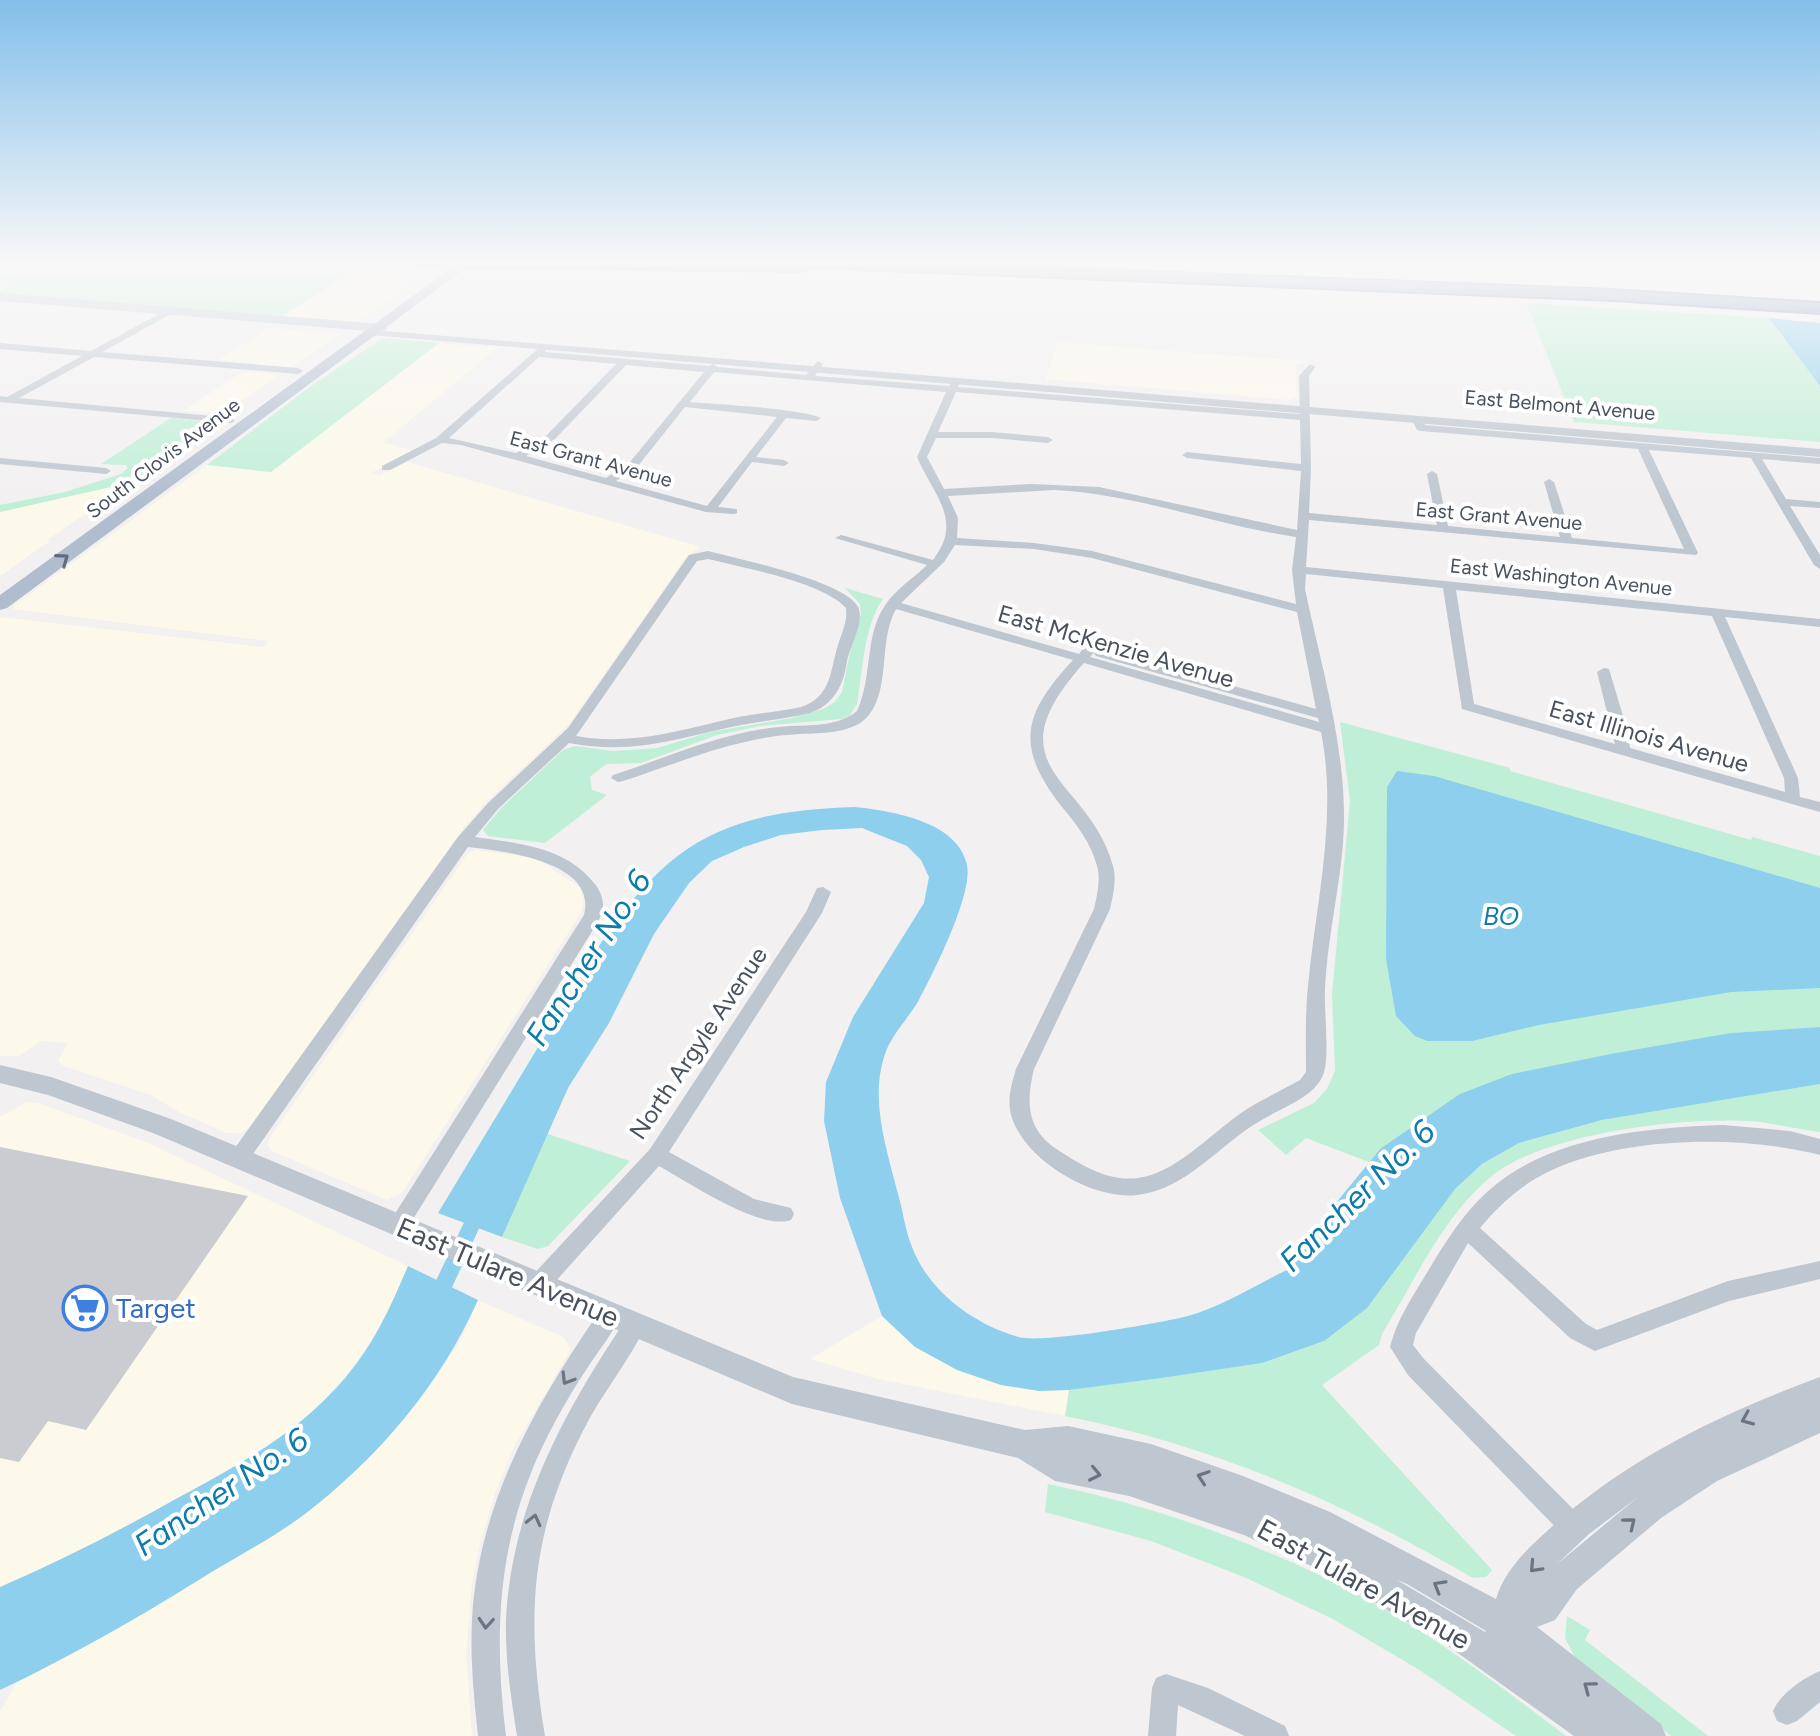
<svg xmlns="http://www.w3.org/2000/svg" width="1820" height="1736" font-family="Figtree,sans-serif">
	<style>
		.commercial { fill: #fcf9ea }
		.green { fill: #bfefd6 }
		.water { fill: #8dcfec }
		.lines { fill: none; stroke-linecap: round; stroke-linejoin: round }
		.canal { fill: #8dcfec; fill-rule: evenodd }
		.building { fill: #caccd2 }
		.motorway-casing { stroke: #7389aa; stroke-width: 4 }
		.minor { fill: #bec6cf; fill-rule: evenodd }
		.tertiary { fill: #bec6cf; fill-rule: evenodd }
		.secondary { fill: #c1c9d6; fill-rule: evenodd }
		.primary { fill: #b0bdce; fill-rule: evenodd }
		.motorway { fill: #889ebe; fill-rule: evenodd }
		.oneway { stroke: #626c79 }
		.oneway2 { stroke: #6b747f }
		.labels { text-anchor: middle; dominant-baseline: central; stroke-width: 8; stroke-linejoin: round; paint-order: stroke }
		.far-street-label { font-size: 20px; fill: #48515d; stroke: #fff }
		.street-label { font-size: 24px; fill: #48515d; stroke: #fff }
		.water-label { font-size: 26px; font-style: italic; fill: #0d7cab; stroke: #fff }
		.near-street-label { font-size: 28px; fill: #48515d; stroke: #fff }
		.near-shop-label { font-size: 28px; fill: #366cbe; stroke: #fff; text-anchor: start }
		.near-water-label { font-size: 32px; font-style: italic; fill: #0d7cab; stroke: #fff }
	</style>
	<rect width="100%" height="100%" fill="#f2f0f0"/>
	<g class="commercial">
		<polygon points="369,262 401,266 403,287 407,288 359,322 282,316"/>
		<polygon points="269,328 341,334 292,367 219,360"/>
		<polygon points="1058,342 1183,352 1308,361 1296,365 1297,397 1289,400 1046,379"/>
		<polygon points="439,343 497,348 384,442 414,451 371,473 379,476 407,462 701,547 686,557 569,724 485,803 464,827 249,1128 241,1133 227,1133 181,1113 151,1095 64,1066 58,1062 67,1043 41,1041 19,1056 0,1056 0,617 263,647 268,641 13,609 15,605 207,465 271,472"/>
		<polygon points="243,371 280,375 222,414 183,411"/>
		<polygon points="133,482 47,540 50,541 0,576 0,512"/>
		<polygon points="477,850 536,858 579,887 584,899 581,913 402,1193 387,1200 272,1151 268,1146 269,1139 468,853"/>
		<polygon points="27,1102 38,1103 146,1142 408,1266 382,1326 346,1376 310,1415 254,1456 72,1556 0,1587 0,1117"/>
		<polygon points="478,1300 563,1337 571,1349 514,1447 495,1493 480,1544 472,1584 466,1651 472,1736 0,1736 0,1711 18,1681 130,1622 366,1462 424,1395 459,1343"/>
		<polygon points="882,1316 915,1347 1039,1391 1069,1390 1065,1416 878,1379 810,1359"/>
	</g>
	<g class="green">
		<polygon points="50,262 369,262 282,316 0,294 0,291 14,284 0,282 0,264 41,267"/>
		<polygon points="1526,303 1769,318 1820,386 1820,442 1574,422"/>
		<polygon points="387,338 439,343 271,472 207,465 311,386 380,340"/>
		<polygon points="171,418 210,422 214,425 133,482 0,512 0,505 65,492 121,474 128,468 126,465 101,464"/>
		<path d="M845 588 883 599C863 628 863 670 857 704L850 715 842 719 760 726 717 735 641 763 606 764 590 777 592 790 607 795 545 843 488 836 483 830 502 807 563 750 575 746 613 751 657 748 710 732 792 718 823 709 835 702 842 692 853 638 861 614 860 604Z"/>
		<polygon points="1340,722 1510,768 1510,771 1751,840 1752,837 1820,856 1820,1027 1731,1033 1380,1149 1369,1162 1306,1138 1286,1155 1258,1130 1314,1103 1327,1089 1335,1071 1332,995 1350,801"/>
		<path d="M1820 1084V1132C1800 1129 1780 1125 1760 1122 1692 1115 1547 1132 1493 1175 1444 1214 1414 1282 1382 1334L1379 1345 1322 1385 1492 1570 1486 1577 1473 1578C1341 1501 1214 1446 1065 1416L1069 1390 1262 1363 1324 1341 1455 1189 1482 1164 1519 1143 1602 1120Z"/>
		<polygon points="545,1133 630,1161 548,1246 538,1249 502,1237"/>
		<path d="M1048 1484C1151 1505 1249 1540 1342 1586 1422 1626 1495 1682 1566 1736H1516L1418 1669 1333 1619 1244 1577 1151 1541 1045 1512Z"/>
		<polygon points="1567,1616 1590,1630 1585,1640 1708,1736 1671,1736 1577,1661 1565,1638"/>
	</g>
	<g class="water">
		<polygon points="1769,318 1820,323 1820,386"/>
		<polygon points="1397,771 1434,776 1820,888 1820,988 1731,992 1539,1025 1472,1041 1427,1041 1415,1036 1396,1016 1386,959 1387,787"/>
		<path d="M855 807C891 811 958 821 967 865 973 894 934 972 919 1000 908 1019 890 1036 884 1057 870 1101 887 1151 898 1194 903 1211 905 1230 912 1247 929 1292 975 1325 1019 1337 1042 1344 1161 1323 1188 1316 1221 1307 1255 1285 1287 1270L1298 1259 1331 1209 1380 1149 1460 1094 1512 1074 1616 1053 1731 1033 1820 1027V1084L1602 1120 1519 1143 1482 1164 1455 1189 1367 1308 1324 1341 1262 1363 1161 1378 1069 1390 1039 1391 1001 1385 957 1370 915 1347 882 1316 840 1198 824 1121 826 1082 853 1017 924 903 929 877 921 860 907 846 862 828 822 830 781 835 744 847 712 861 689 883 654 934 609 1023 568 1088 502 1237 438 1213 604 938C674 836 733 811 855 807Z"/>
		<path d="M408 1266 478 1300C440 1385 379 1457 305 1514 273 1538 236 1557 202 1578 136 1619 70 1657 0 1690V1587C60 1561 117 1532 174 1500 237 1466 299 1433 346 1377 374 1344 391 1306 408 1266Z"/>
	</g>
	<g class="lines">
		<polygon class="canal" points="478,1203 484,1206 487,1211 443,1307 436,1310 429,1307 426,1301 429,1295 472,1206"/>
	</g>
	<polygon class="building" points="0,1147 248,1196 86,1430 48,1421 19,1462 0,1458"/>
	<g class="lines">
		<g class="motorway-casing">
			<polygon id="motorway" points="410,262 896,262 1613,290 1820,303 1820,313 1613,300 810,267 803,271 417,266"/>
		</g>
		<g class="minor">
			<polygon points="170,308 174,311 173,313 102,352 298,368 303,371 298,374 94,357 19,398 234,418 234,422 230,423 0,402 0,396 7,397 82,356 0,349 0,343 91,351"/>
			<path d="M540 347H546L545 352 709 366 713 364 718 367 806 375 818 361 823 364 815 376 949 386 956 378 961 381 958 387 1300 414 1299 376 1310 364 1315 367 1309 376 1311 468 1309 513 1437 525 1427 474 1432 471 1437 474 1448 526 1560 537 1544 482 1549 479 1554 482 1572 538 1684 549 1638 449 1421 431 1417 430 1412 420 1421 418 1425 425 1820 458V464L1762 459 1786 499 1820 502V508L1790 506 1820 555V569L1814 565 1751 458 1649 450 1698 553 1696 555 1309 520 1306 567 1820 619V627L1725 617 1798 778 1800 797 1820 802V812L1462 709 1443 588 1306 574 1305 589C1321 665 1345 744 1344 822 1343 878 1327 934 1325 991 1324 1011 1330 1060 1323 1075 1314 1098 1280 1108 1260 1121 1220 1144 1186 1190 1137 1195 1092 1201 1018 1157 1010 1110 1008 1095 1012 1083 1016 1069L1094 909C1097 895 1101 880 1097 866 1091 843 1077 825 1062 807 1015 747 1022 715 1073 660L896 609C878 641 891 686 869 715 854 734 821 733 800 734 737 737 682 762 623 781L618 782 611 778 613 775C672 756 729 729 792 726 815 725 838 726 857 711 873 677 864 634 886 604 896 589 914 578 927 565L835 538 841 535 933 560 935 557C963 519 932 493 917 457L946 392 714 372 690 402C715 404 805 409 821 418L816 421 786 418 756 457 784 460 789 463 784 466 752 462 718 507 737 509V513L733 514 706 512 461 445 442 443 390 470H382V466L436 438ZM539 357 616 364 547 435 516 453 449 438ZM626 365 704 372 630 462 606 478 526 456 555 439ZM956 392 1300 420 1301 464 1187 452 1182 455 1187 458 1301 471 1297 530 1099 487 1031 484 944 489 927 457 936 438H991L1048 443 1053 440 1048 437 991 432H938ZM685 407 777 417 707 506 616 481 638 466ZM1054 490C1137 494 1214 525 1296 537L1292 570 1296 604 1092 551 1034 543 957 538 958 518 948 496ZM955 545 1034 549 1092 558 1297 612 1316 709 1106 650 1101 649 1094 653 1096 656 1318 718 1319 722 1090 657 1096 650 1094 647H1084L1079 654 901 603 944 562ZM1456 590 1712 616 1784 778 1785 792 1630 748 1628 733 1609 669 1604 668 1597 672 1615 744 1474 704ZM1084 663 1321 732C1338 818 1316 901 1308 986 1305 1015 1306 1044 1306 1072L1300 1080C1281 1091 1260 1100 1241 1113 1211 1134 1174 1174 1138 1178 1108 1182 1081 1165 1058 1150 1026 1130 1026 1101 1034 1069L1110 909C1113 895 1117 880 1113 866 1090 778 987 770 1084 663Z"/>
			<polygon points="0,458 106,468 111,471 106,474 0,464"/>
			<path d="M708 551C738 559 845 581 858 607 865 621 850 646 847 661 844 684 834 705 810 713 786 719 760 721 736 726 674 739 634 755 569 743L498 809 475 837C517 843 566 847 594 883 599 889 603 897 603 905 603 916 596 925 591 933L405 1232 398 1235 391 1232 388 1226 391 1220 584 915C598 861 503 851 468 847L246 1164 239 1166 232 1164 229 1158 232 1152 458 837 488 803 568 728 689 555ZM708 559C744 568 822 582 846 608 848 621 842 632 838 645 830 670 832 697 801 707 779 712 757 713 734 718 681 730 632 746 576 736L697 561Z"/>
			<path d="M823 887 831 892 822 913 669 1152 754 1199 791 1208 794 1214 791 1220C760 1231 688 1182 659 1166L546 1292 538 1295 530 1292 527 1285 530 1278 650 1149 806 912 817 888Z"/>
			<path d="M1723 1125 1790 1131 1820 1139V1155C1742 1135 1627 1136 1552 1170 1523 1183 1500 1204 1480 1228L1586 1324 1597 1330 1728 1281 1820 1261V1279L1729 1301 1595 1351 1570 1338 1468 1243 1416 1333 1413 1345 1424 1359 1583 1519 1586 1528 1583 1537 1574 1540 1565 1537 1408 1375 1390 1347C1397 1319 1413 1296 1428 1271 1445 1243 1462 1215 1486 1193 1548 1136 1643 1128 1723 1125Z"/>
			<path d="M610 1305 618 1308 621 1315C613 1333 599 1350 588 1367 576 1384 566 1402 556 1420 499 1524 492 1620 506 1736H478C474 1697 470 1659 472 1620 478 1503 537 1401 602 1308Z"/>
			<path d="M635 1315 643 1318 646 1325C629 1362 601 1394 583 1431 529 1536 526 1621 545 1736H517C511 1698 505 1659 506 1620 511 1507 565 1410 627 1318Z"/>
			<path d="M1820 1671V1702L1797 1721 1787 1725 1777 1721 1773 1711C1780 1694 1803 1678 1820 1671Z"/>
			<polygon points="1166,1674 1208,1688 1285,1726 1289,1736 1245,1736 1178,1705 1176,1736 1148,1736 1152,1688 1156,1678"/>
		</g>
		<g class="tertiary">
			<polygon points="374,330 1820,449 1820,457 370,335 370,331"/>
			<path d="M0 1065 51 1077 171 1119 793 1377 1025 1430 1068 1426 1151 1444 1243 1476 1330 1512 1496 1599C1504 1572 1525 1551 1546 1532 1625 1459 1720 1414 1820 1377V1405L1751 1433 1820 1405V1433L1717 1481 1661 1518 1577 1589 1555 1620 1537 1627 1661 1724 1666 1736H1574L1448 1646 1320 1570 1244 1535 1129 1496 1055 1481 1018 1458 792 1404 153 1133 48 1095 0 1083ZM1638 1497 1556 1565 1589 1534ZM1397 1580 1407 1584 1486 1631 1485 1632Z"/>
		</g>
		<polygon class="secondary" points="0,293 381,324 388,328 381,332 0,301"/>
		<polygon class="primary" points="460,262 474,262 7,608 0,610 0,595"/>
		<use href="#motorway" class="motorway"/>
	</g>
	<defs><path id="oneway-chevron" d="M-2-3.5L2.5 0L-2 3.5" fill="none" stroke-width="1.6" stroke-linecap="round" stroke-linejoin="round" transform="scale(2)"/></defs>
	<use class="oneway" href="#oneway-chevron" transform="translate(63 559) rotate(-36)"/>
	<g class="oneway2">
		<use href="#oneway-chevron" transform="translate(567 1379) rotate(121)"/>
		<use href="#oneway-chevron" transform="translate(1747 1419) rotate(157)"/>
		<use href="#oneway-chevron" transform="translate(1095 1474) rotate(12)"/>
		<use href="#oneway-chevron" transform="translate(1203 1477) rotate(-161)"/>
		<use href="#oneway-chevron" transform="translate(534 1520) rotate(-76)"/>
		<use href="#oneway-chevron" transform="translate(1630 1523) rotate(-39)"/>
		<use href="#oneway-chevron" transform="translate(1535 1567) rotate(133)"/>
		<use href="#oneway-chevron" transform="translate(1439 1586) rotate(-150)"/>
		<use href="#oneway-chevron" transform="translate(486 1623) rotate(94)"/>
		<use href="#oneway-chevron" transform="translate(1589 1687) rotate(-143)"/>
	</g>
	<linearGradient id="sky" x2="0" y2="1"><stop stop-color="#83bfea"/><stop offset="0.52" stop-color="#f9f8f8"/><stop offset="1" stop-color="#f9f8f8" stop-opacity="0"/></linearGradient>
	<rect width="1820" height="505" fill="url(#sky)"/>
	<defs>
		<g id="supermarket-ring" transform="scale(2.3)"><circle r="9.5" fill="#fff" stroke="#3f7fe0" stroke-width="1.5"/><path d="M-6-5.5h2.5l.6 2H6L4.5 2H-2.5L-4.4-4H-6ZM-1.5 3.2a1.3 1.3 0 1 0 .1 0ZM3 3.2a1.3 1.3 0 1 0 .1 0Z" fill="#3f7fe0"/></g>
	</defs>
	<g fill-rule="evenodd">
		<use href="#supermarket-ring" x="85" y="1308"/>
	</g>
	<g class="labels">
		<g class="far-street-label">
			<text transform="translate(1560 405) rotate(5)">East Belmont Avenue</text>
			<text transform="translate(163 458) rotate(-37)">South Clovis Avenue</text>
			<text transform="translate(591 459) rotate(15)">East Grant Avenue</text>
			<text transform="translate(1499 516) rotate(5)">East Grant Avenue</text>
			<text transform="translate(1561 577) rotate(6)">East Washington Avenue</text>
		</g>
		<g class="street-label">
			<text transform="translate(1116 646) rotate(16)">East McKenzie Avenue</text>
			<text transform="translate(1649 736) rotate(16)">East Illinois Avenue</text>
			<text transform="translate(698 1043) rotate(-56)">North Argyle Avenue</text>
		</g>
		<g class="water-label">
			<text x="1501" y="916">BO</text>
		</g>
		<g class="near-street-label">
			<text transform="translate(508 1272) rotate(23)">East Tulare Avenue</text>
			<text transform="translate(1364 1584) rotate(29)">East Tulare Avenue</text>
		</g>
		<g class="near-shop-label">
			<text x="116" y="1308">Target</text>
		</g>
		<g class="near-water-label">
			<text transform="translate(588 958) rotate(-57)">Fancher No. 6</text>
			<text transform="translate(1357 1196) rotate(-44)">Fancher No. 6</text>
			<text transform="translate(221 1492) rotate(-34)">Fancher No. 6</text>
		</g>
	</g>
</svg>
